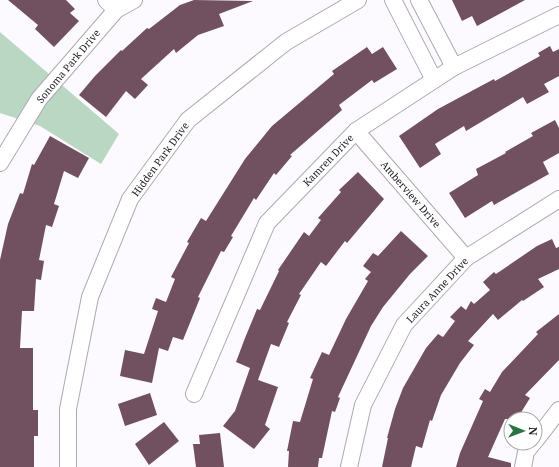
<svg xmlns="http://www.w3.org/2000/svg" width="559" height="467" font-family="'Noto Serif',serif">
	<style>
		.green { fill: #b9d7c2 }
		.building { fill: #715060 }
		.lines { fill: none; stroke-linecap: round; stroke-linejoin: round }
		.minor-casing { stroke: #afa8b3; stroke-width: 18 }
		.minor { stroke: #fff; stroke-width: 16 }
		.labels { text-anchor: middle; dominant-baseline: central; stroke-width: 4; stroke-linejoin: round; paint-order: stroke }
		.street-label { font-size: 10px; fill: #252227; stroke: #fff }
	</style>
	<rect width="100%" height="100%" fill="#fcfafe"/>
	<polygon class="green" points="0,32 119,134 101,164 40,126 0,113"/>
	<g class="building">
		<polygon points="8,0 66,0 75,9 70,13 79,21 54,47 35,29 38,25"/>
		<polygon points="194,0 253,1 219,14 224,26 198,35 176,53 174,49 141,79 148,85 135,99 126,91 106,117 79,95 95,76 121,50 122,51 147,28 149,29 180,5"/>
		<polygon points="452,0 525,0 477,26 472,16 462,21"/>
		<polygon points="550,46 553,52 559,49 559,76 544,84 549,92 527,104 523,97 466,131 464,126 435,144 441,154 420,168 399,136 438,109 494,79 495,81 540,56 538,53"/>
		<polygon points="367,47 372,54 383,47 397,69 374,83 372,80 339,105 342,110 290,155 292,156 276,175 274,173 256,200 254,198 231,236 233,237 224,252 221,251 198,297 200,298 183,340 173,337 168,351 159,348 152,383 120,376 125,350 144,354 158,311 152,309 156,298 166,302 175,279 171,277 189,243 187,242 201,218 206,221 245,159 272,126 334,74 332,71"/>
		<polygon points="555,120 559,128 559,153 543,162 549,174 494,205 492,201 465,218 449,193 478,175 476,169 506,153 505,152 533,136 531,133"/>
		<polygon points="50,136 89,158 78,178 64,171 54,204 59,206 52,227 46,225 39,260 44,261 41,280 36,279 34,311 22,311 20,348 33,348 33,410 38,410 38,436 34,436 34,467 0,467 0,260 8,224 20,193 23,194 32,164 34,165"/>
		<polygon points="358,172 384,199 347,243 345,241 326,266 321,262 299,294 301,295 287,322 289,323 279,347 271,344 258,380 278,387 265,425 270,429 254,449 223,426 235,411 250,368 236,362 245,338 257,309 260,310 279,271 278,270 304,232 309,236 321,220 318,218 341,192 339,190"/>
		<polygon points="401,231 428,256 410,274 383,307 371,326 338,397 340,398 335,412 332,411 322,458 319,458 318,467 288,467 289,451 287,451 293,421 300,422 313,379 310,378 322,352 329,355 346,319 368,281 365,279 371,272 363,266 373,253 378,256"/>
		<polygon points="552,239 556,248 559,247 559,269 538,279 544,287 523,301 522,300 498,320 493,314 468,341 474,345 460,363 441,395 432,421 430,420 422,448 416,446 411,467 382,467 388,438 387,438 395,409 403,388 426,348 438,334 443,337 455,321 450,317 461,306 466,310 471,301 474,304 490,290 483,282 494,272 496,274 537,246"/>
		<polygon points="559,314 559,360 525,395 530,398 517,419 505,419 488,457 511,463 511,467 456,467 460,453 483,401 479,399 485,389 490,392 502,372 538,334 536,332"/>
		<polygon points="150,393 157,415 125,426 118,404"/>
		<polygon points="164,422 179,441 149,465 135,444"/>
		<polygon points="220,433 224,467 196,467 193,444 200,444 199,435"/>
	</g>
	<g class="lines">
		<g class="minor-casing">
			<g id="minor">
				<polyline points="106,0 116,10"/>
				<polyline points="393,0 434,80"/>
				<polyline points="419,0 454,67"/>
				<polyline points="356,131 466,258"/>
				<polyline points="0,163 39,99 116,10 134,0"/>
				<polyline points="194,394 267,223 356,131 454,67 559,15"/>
				<polyline points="535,441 559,410"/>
				<polyline points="68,467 68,409 90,297 130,199 188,120 286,42 358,0"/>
				<polyline points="349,467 363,405 404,325 466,258 559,199"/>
				<polyline points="523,467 526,452 533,443"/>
			</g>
		</g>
		<use href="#minor" class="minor"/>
	</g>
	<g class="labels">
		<g class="street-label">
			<text transform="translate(68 66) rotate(-50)">Sonoma Park Drive</text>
			<text transform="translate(160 159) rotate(-54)">Hidden Park Drive</text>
			<text transform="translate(328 160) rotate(-46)">Kamren Drive</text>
			<text transform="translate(411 194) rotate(49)">Amberview Drive</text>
			<text transform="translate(437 290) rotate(-47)">Laura Anne Drive</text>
		</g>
	</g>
	<g transform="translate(523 431) rotate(91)"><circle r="19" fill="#ffffff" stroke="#a8a7a9"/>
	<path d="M0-3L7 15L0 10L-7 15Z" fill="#2b7442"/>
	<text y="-6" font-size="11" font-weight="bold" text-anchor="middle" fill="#252227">N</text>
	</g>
</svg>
